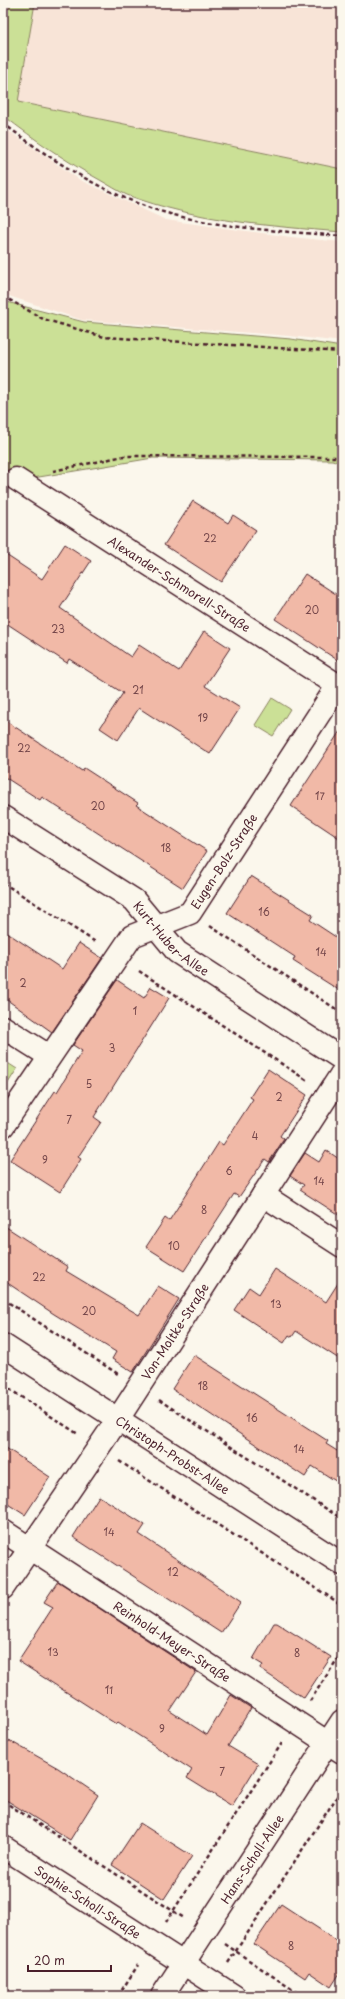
<svg xmlns="http://www.w3.org/2000/svg" width="345" height="1999" font-family="'Playpen Sans',sans-serif">
	<style>
		.built { fill: #f8e4d7 }
		.green { fill: #cbe096; stroke: #8a8060 }
		.building { fill: #f1b9a7; stroke: #4a1f2b }
		.lines { fill: none; stroke-linecap: round; stroke-linejoin: round }
		.minor-casing { stroke: #4a1f2b; stroke-width: 25 }
		.path { stroke: #4a1f2b; stroke-width: 2.5; stroke-dasharray: 4 3; stroke-linecap: butt }
		.minor { stroke: #fbf7ec; stroke-width: 22 }
		.labels { text-anchor: middle; dominant-baseline: central; stroke-width: 3; stroke-linejoin: round; paint-order: stroke }
		.number-label { font-size: 10px; fill: #74464a }
		.street-label { font-size: 12px; fill: #4a1f2b; stroke: #fbf7ec }
	</style>
	<rect width="100%" height="100%" fill="#fbf7ec"/>
	<filter id="ink" filterUnits="userSpaceOnUse"><feTurbulence type="fractalNoise" baseFrequency=".025" numOctaves="2"/><feDisplacementMap in="SourceGraphic" scale="8" xChannelSelector="R" yChannelSelector="G"/><feConvolveMatrix kernelMatrix="1 2 1 2 8 2 1 2 1" color-interpolation-filters="sRGB"/></filter>
	<g filter="url(#ink)">
		<g class="built">
			<polygon points="35,3 342,3 342,169 18,102"/>
			<polygon points="3,127 80,180 166,220 291,237 342,242 342,342 290,336 82,320 3,294"/>
		</g>
		<g class="green">
			<path d="M3 3H35L18 102 342 169V232C268 226 197 221 127 195 118 191 109 185 100 180 67 162 35 140 4 116L3 117Z"/>
			<polygon points="3,301 84,322 291,339 342,347 342,463 332,460 153,458 3,483"/>
			<polygon points="272,698 290,709 273,736 255,725"/>
			<polygon points="3,1060 17,1069 3,1091"/>
		</g>
		<g class="building">
			<polygon points="193,501 228,523 233,515 256,530 221,582 164,545"/>
			<polygon points="65,544 91,561 60,608 131,657 139,645 179,671 204,631 230,648 205,686 240,708 210,754 139,708 118,740 100,728 123,693 69,659 67,663 3,621 3,553 42,579"/>
			<polygon points="305,574 342,598 342,663 275,619"/>
			<polygon points="3,719 82,771 84,768 138,803 136,805 207,851 183,888 42,797 40,800 3,776"/>
			<polygon points="342,728 342,840 291,806"/>
			<polygon points="251,876 313,915 310,920 342,941 342,992 293,961 295,957 227,913"/>
			<polygon points="3,930 62,969 79,943 102,958 52,1032 3,997"/>
			<polygon points="117,980 144,998 151,987 169,998 94,1117 101,1122 78,1157 81,1159 60,1192 10,1160 55,1091 57,1092 82,1051 73,1045"/>
			<polygon points="268,1069 307,1095 280,1136 284,1139 269,1162 265,1159 239,1197 234,1194 184,1271 146,1247 165,1218 169,1221 219,1142 223,1145 253,1099 250,1097"/>
			<polygon points="326,1150 342,1161 342,1217 300,1190 304,1185 290,1176 305,1153 319,1162"/>
			<polygon points="3,1225 68,1267 66,1271 139,1315 158,1286 179,1299 133,1372 112,1359 116,1352 54,1314 3,1280"/>
			<polygon points="275,1269 326,1302 342,1277 342,1361 296,1331 292,1337 289,1335 284,1343 234,1310 249,1287 259,1294"/>
			<polygon points="194,1355 328,1441 326,1444 342,1454 342,1485 312,1466 305,1477 172,1389"/>
			<polygon points="3,1446 50,1477 25,1515 3,1501"/>
			<polygon points="99,1496 145,1525 139,1534 241,1602 221,1633 73,1537"/>
			<polygon points="58,1581 196,1672 170,1711 207,1735 231,1695 251,1708 228,1746 258,1764 232,1806 187,1778 192,1770 118,1722 116,1724 18,1661 53,1607 44,1602"/>
			<polygon points="274,1623 277,1623 331,1657 304,1698 260,1669 263,1665 253,1659"/>
			<polygon points="3,1737 58,1768 98,1795 70,1840 3,1798"/>
			<polygon points="140,1823 192,1856 164,1899 112,1865"/>
			<polygon points="281,1904 342,1944 342,1970 331,1987 309,1972 305,1978 254,1944"/>
		</g>
		<g class="lines">
			<g class="minor-casing">
				<g id="minor">
					<path id="s1" d="M16 479 342 688"/>
					<path id="s2" d="M3 817 134 900 177 952 342 1059"/>
					<polyline points="3,1027 49,1056"/>
					<path id="s3" d="M3 1126 132 936 190 913 338 685"/>
					<polyline points="263,1195 342,1246"/>
					<path id="s4" d="M3 1345 342 1564"/>
					<path id="s5" d="M3 1531 342 1752"/>
					<path id="s6" d="M3 1588 118 1419 342 1073"/>
					<path id="s7" d="M3 1847 234 1996"/>
					<path id="s8" d="M162 1996 342 1721"/>
				</g>
			</g>
			<g class="path">
				<path d="M3 123C48 158 98 190 153 209 213 228 279 231 342 236"/>
				<polyline points="3,296 43,319 104,337 342,352"/>
				<polyline points="53,471 124,456 336,457 342,460"/>
				<polyline points="3,883 97,943"/>
				<polyline points="210,926 342,1013"/>
				<polyline points="139,971 308,1081"/>
				<polyline points="3,1299 118,1374"/>
				<polyline points="3,1385 78,1434"/>
				<polyline points="159,1400 342,1519"/>
				<polyline points="119,1461 342,1605"/>
				<polyline points="310,1701 342,1652"/>
				<polyline points="3,1801 184,1918"/>
				<polyline points="166,1922 282,1743"/>
				<polyline points="225,1944 302,1996"/>
				<polyline points="228,1963 342,1789"/>
				<polyline points="118,1996 138,1965"/>
			</g>
			<use href="#minor" class="minor"/>
		</g>
	</g>
	<g class="labels">
		<g class="number-label">
			<text x="210" y="537">22</text>
			<text x="312" y="609">20</text>
			<text x="58" y="628">23</text>
			<text x="138" y="689">21</text>
			<text x="203" y="717">19</text>
			<text x="24" y="747">22</text>
			<text x="320" y="795">17</text>
			<text x="98" y="805">20</text>
			<text x="166" y="847">18</text>
			<text x="264" y="911">16</text>
			<text x="321" y="951">14</text>
			<text x="23" y="982">2</text>
			<text x="135" y="1010">1</text>
			<text x="112" y="1047">3</text>
			<text x="89" y="1083">5</text>
			<text x="279" y="1096">2</text>
			<text x="69" y="1119">7</text>
			<text x="255" y="1135">4</text>
			<text x="45" y="1159">9</text>
			<text x="229" y="1170">6</text>
			<text x="319" y="1180">14</text>
			<text x="204" y="1209">8</text>
			<text x="174" y="1245">10</text>
			<text x="39" y="1276">22</text>
			<text x="276" y="1303">13</text>
			<text x="89" y="1310">20</text>
			<text x="203" y="1385">18</text>
			<text x="252" y="1417">16</text>
			<text x="299" y="1448">14</text>
			<text x="109" y="1531">14</text>
			<text x="173" y="1571">12</text>
			<text x="53" y="1651">13</text>
			<text x="297" y="1652">8</text>
			<text x="109" y="1689">11</text>
			<text x="162" y="1728">9</text>
			<text x="222" y="1771">7</text>
			<text x="291" y="1945">8</text>
		</g>
		<g class="street-label">
			<text stroke="none"><textPath href="#s1" startOffset="194">Alexander-Schmorell-Straße</textPath></text>
			<text stroke="none"><textPath href="#s3" startOffset="354">Eugen-Bolz-Straße</textPath></text>
			<text stroke="none"><textPath href="#s2" startOffset="209">Kurt-Huber-Allee</textPath></text>
			<text stroke="none"><textPath href="#s6" startOffset="309">Von-Moltke-Straße</textPath></text>
			<text stroke="none"><textPath href="#s4" startOffset="202">Christoph-Probst-Allee</textPath></text>
			<text stroke="none"><textPath href="#s5" startOffset="202">Reinhold-Meyer-Straße</textPath></text>
			<text stroke="none"><textPath href="#s8" startOffset="164">Hans-Scholl-Allee</textPath></text>
			<text stroke="none"><textPath href="#s7" startOffset="101">Sophie-Scholl-Straße</textPath></text>
		</g>
	</g>
	<rect width="345" height="1999" fill="none" stroke="#fbf7ec" stroke-width="16"/>
	<rect x="8" y="8" width="329" height="1983" fill="none" stroke="#4a1f2b" stroke-width="1.5" filter="url(#ink)"/>
	<path d="M28 1965v6h83v-6" fill="none" stroke="#4a1f2b" stroke-width="2"/>
	<text x="34" y="1965" font-size="12" fill="#4a1f2b" stroke="#fbf7ec" stroke-width="3" paint-order="stroke">20 m</text>
</svg>
